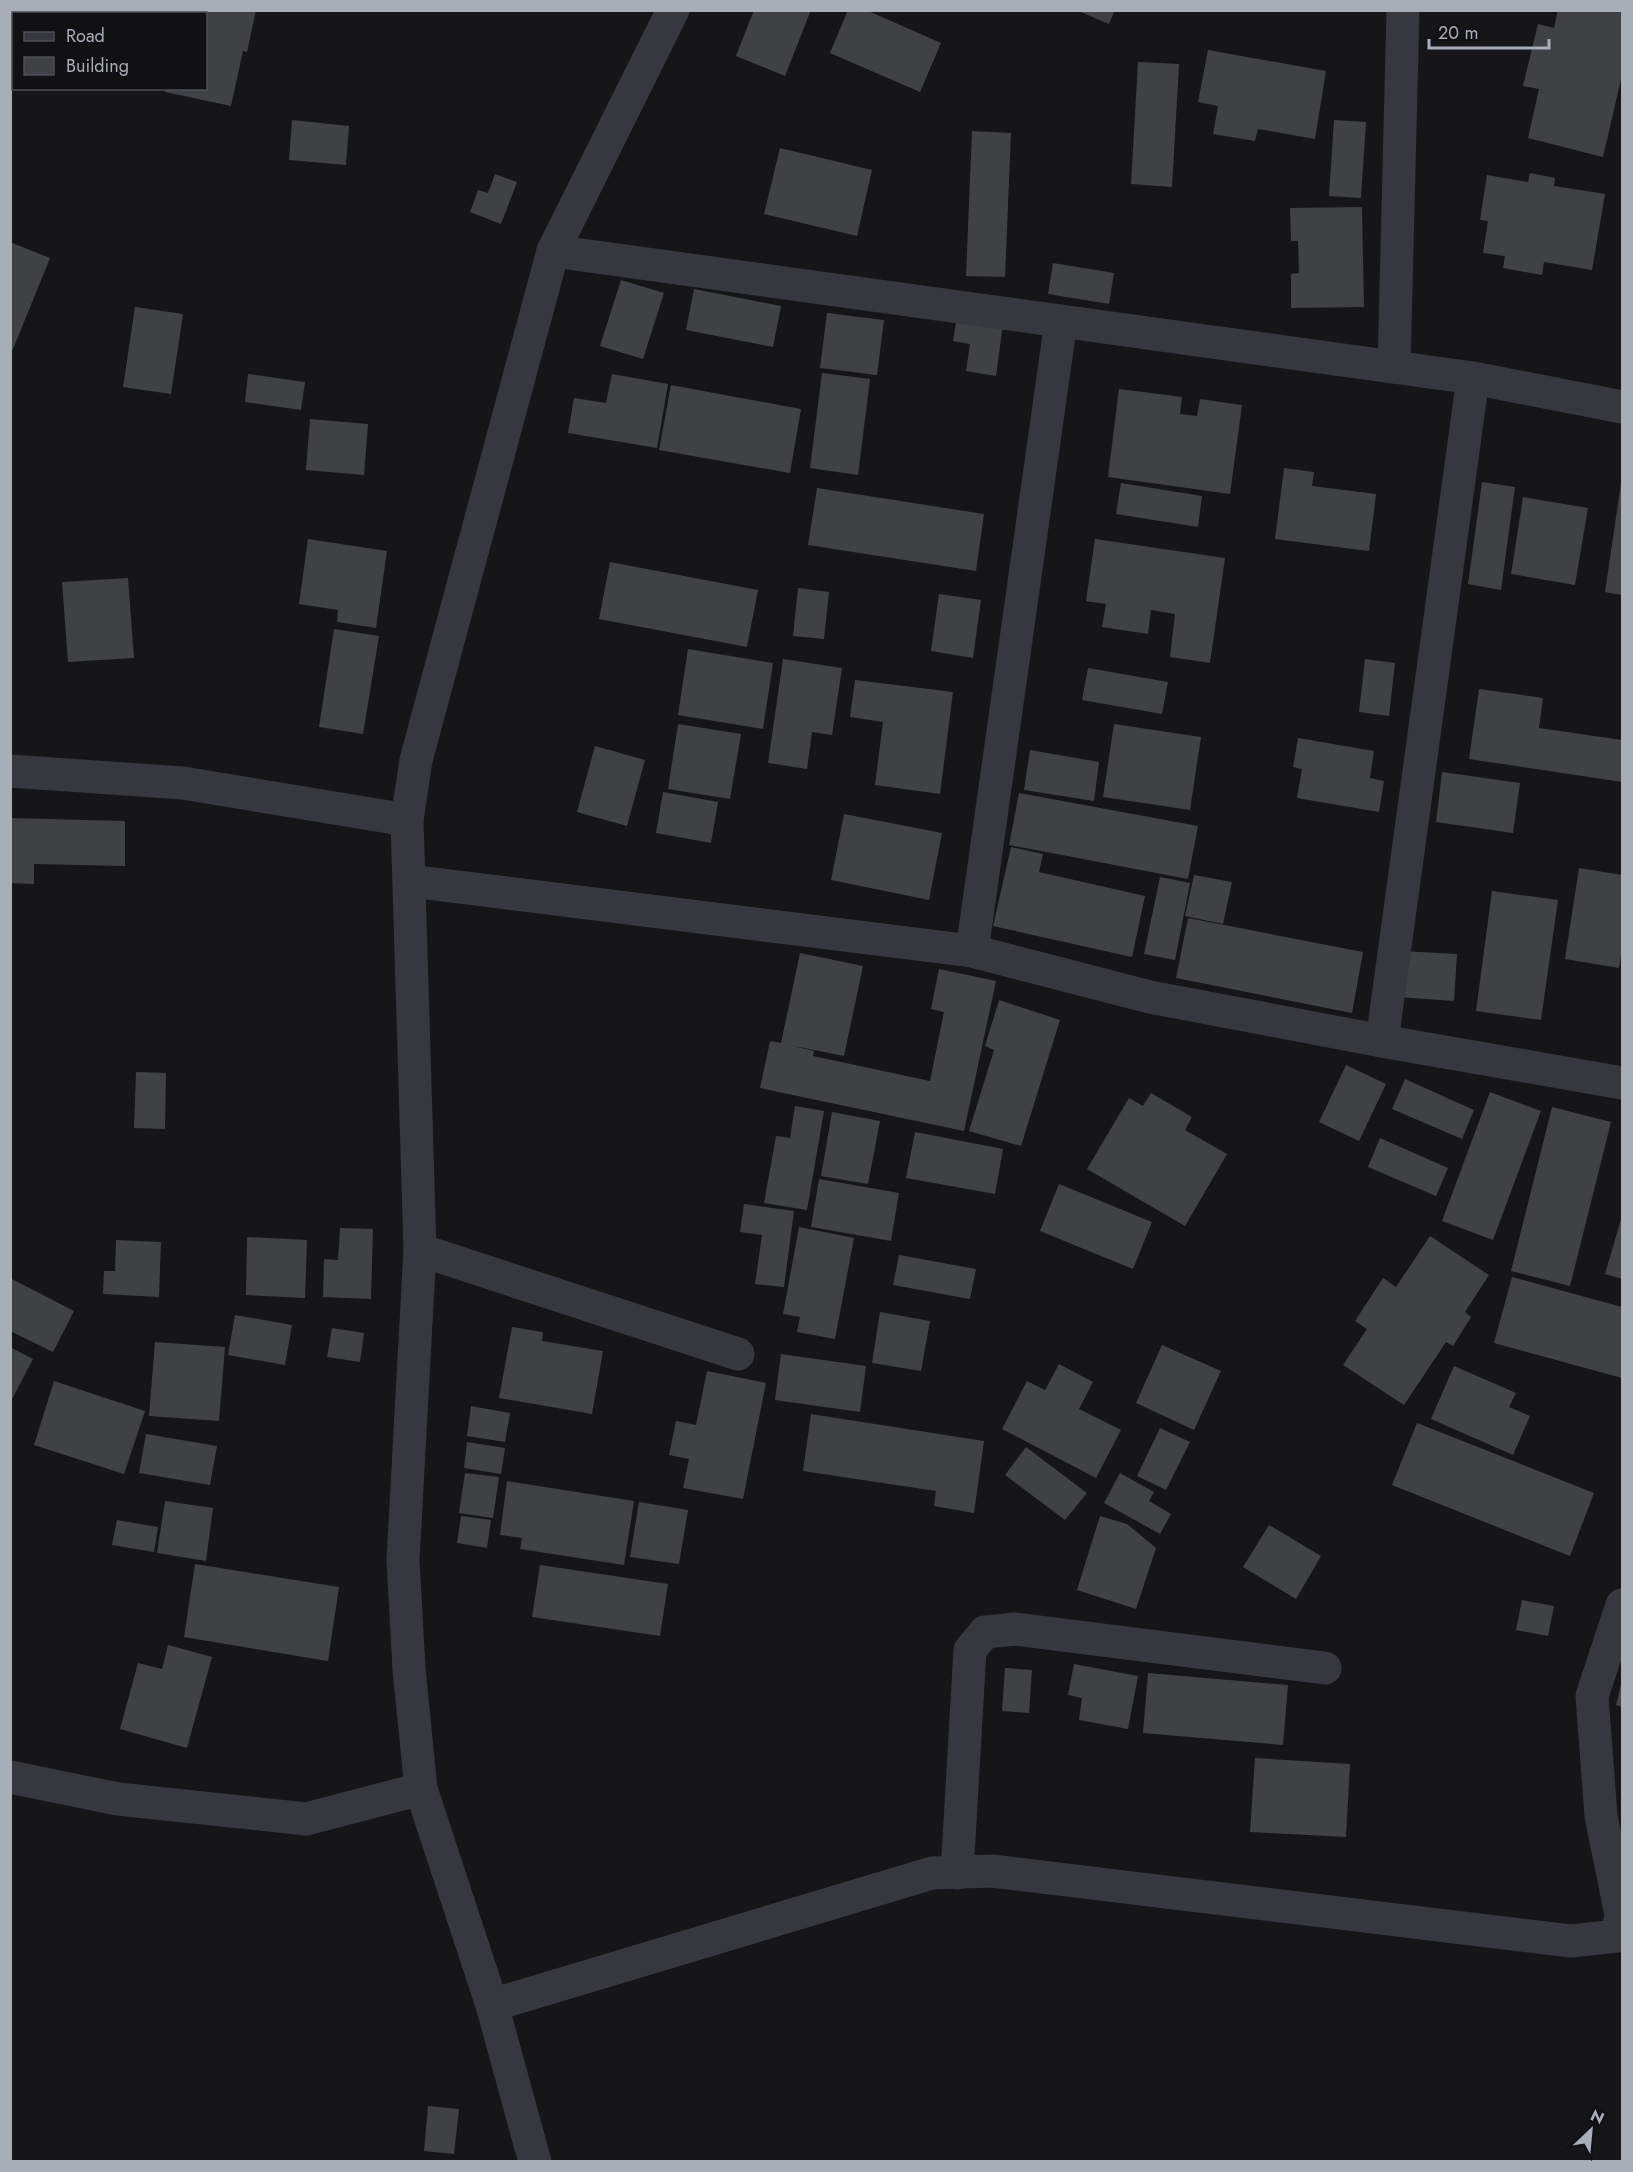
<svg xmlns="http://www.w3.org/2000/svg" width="1633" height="2172" font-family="Jost,sans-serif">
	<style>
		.building { fill: #404145 }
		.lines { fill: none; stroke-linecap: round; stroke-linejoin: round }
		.street { stroke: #37383d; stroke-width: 33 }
	</style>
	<rect width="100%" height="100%" fill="#161618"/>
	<g class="building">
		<polygon points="182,10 256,10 247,52 243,51 231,106 165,92 166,88 206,88 206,14 182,14"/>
		<polygon points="754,10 811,10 785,76 736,56"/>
		<polygon points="848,10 866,10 941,43 920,92 830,53"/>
		<polygon points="1076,10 1115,10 1109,24"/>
		<polygon points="1558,10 1622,10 1622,75 1603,157 1528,138 1539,89 1523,86 1538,24 1554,28"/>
		<polygon points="1208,50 1326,71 1315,139 1258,129 1255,141 1213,134 1218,106 1198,102"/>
		<polygon points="1138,62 1179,64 1172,187 1131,184"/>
		<polygon points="292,120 349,126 346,165 289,160"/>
		<polygon points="1334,120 1366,122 1361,198 1329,196"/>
		<polygon points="972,131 1011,133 1005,277 966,276"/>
		<polygon points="780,148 872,170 857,236 764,214"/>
		<polygon points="1530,173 1555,178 1554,186 1605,194 1592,270 1544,262 1542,275 1503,268 1505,256 1483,253 1488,221 1480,220 1487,175 1528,182"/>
		<polygon points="495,174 517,182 501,224 470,212 478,190 488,193"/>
		<polygon points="1362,207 1364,307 1291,308 1291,274 1299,273 1298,241 1291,241 1290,208"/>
		<polygon points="10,242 50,258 11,354 10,354"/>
		<polygon points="1053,263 1114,273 1109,304 1048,294"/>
		<polygon points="621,280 664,293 643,359 600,346"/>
		<polygon points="694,289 781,306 773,347 686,330"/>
		<polygon points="135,307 183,314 171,394 123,387"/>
		<polygon points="827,313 884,320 877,375 820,368"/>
		<polygon points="957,317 1003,324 996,376 966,371 970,344 953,341"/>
		<polygon points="822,373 870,379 858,475 810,468"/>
		<polygon points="248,374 305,382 301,410 245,402"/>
		<polygon points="612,374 668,384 657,448 568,433 574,398 606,403"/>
		<polygon points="671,385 801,409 790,473 659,450"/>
		<polygon points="1119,389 1182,397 1180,414 1197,416 1200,399 1242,405 1230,494 1108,477"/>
		<polygon points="310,419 368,424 364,475 306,470"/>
		<polygon points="1284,468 1314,472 1312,486 1376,494 1369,551 1275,539"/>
		<polygon points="1482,482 1515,487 1501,590 1468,584"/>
		<polygon points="1121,483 1202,496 1198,527 1116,514"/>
		<polygon points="1621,483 1622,483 1622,595 1605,592"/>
		<polygon points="817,488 984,514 976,571 808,545"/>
		<polygon points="1523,497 1588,508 1575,585 1511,574"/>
		<polygon points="308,539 387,551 376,628 337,622 338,610 299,604"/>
		<polygon points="1095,539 1225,558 1210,663 1170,657 1175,614 1151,610 1148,634 1102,627 1106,604 1086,601"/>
		<polygon points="610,562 758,590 747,647 599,619"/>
		<polygon points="128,578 134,658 68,662 62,582"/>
		<polygon points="798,588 829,592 824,639 793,636"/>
		<polygon points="939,594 981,600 973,658 931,651"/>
		<polygon points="334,629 379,636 363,734 319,727"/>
		<polygon points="688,649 773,663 763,729 678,715"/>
		<polygon points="783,659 842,668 832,735 812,732 807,769 768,763"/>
		<polygon points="1365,659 1395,663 1389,716 1359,712"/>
		<polygon points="1088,668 1168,682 1162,714 1082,700"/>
		<polygon points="855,680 953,692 940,794 875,785 883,722 850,717"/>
		<polygon points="1479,689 1543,698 1539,728 1622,740 1622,782 1469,759"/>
		<polygon points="678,724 741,734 730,799 668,789"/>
		<polygon points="1114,724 1201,737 1190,810 1103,797"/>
		<polygon points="1298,738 1374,751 1370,778 1384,781 1379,812 1297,798 1302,769 1293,767"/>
		<polygon points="595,746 645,760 627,826 577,812"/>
		<polygon points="1030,750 1099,762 1094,801 1024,790"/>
		<polygon points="1442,772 1520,783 1513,833 1436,822"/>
		<polygon points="663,792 718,802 711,843 656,833"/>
		<polygon points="1019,793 1198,826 1188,879 1009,845"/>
		<polygon points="844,814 942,833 929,900 831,880"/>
		<polygon points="10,818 125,821 125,866 34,864 34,884 10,883"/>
		<polygon points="1011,847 1043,854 1039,872 1145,896 1132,957 993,926"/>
		<polygon points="1579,868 1622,875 1622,949 1619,968 1565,959"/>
		<polygon points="1194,875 1232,882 1223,924 1185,916"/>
		<polygon points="1160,877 1190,883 1175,960 1144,954"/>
		<polygon points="1492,891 1558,900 1541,1020 1476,1011"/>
		<polygon points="1188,918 1363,952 1352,1013 1176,978"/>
		<polygon points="1401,951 1457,954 1454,1001 1398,997"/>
		<polygon points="800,953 863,966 844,1056 789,1045 814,1051 813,1056 930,1081 944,1012 931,1009 939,969 996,981 964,1131 760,1088 770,1041 781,1043"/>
		<polygon points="999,1000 1060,1020 1021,1146 969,1131 994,1050 985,1046"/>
		<polygon points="1346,1065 1386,1084 1359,1141 1319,1122"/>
		<polygon points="136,1072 166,1073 165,1129 134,1128"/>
		<polygon points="1405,1079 1474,1110 1462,1139 1392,1109"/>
		<polygon points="1490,1092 1541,1111 1493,1240 1442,1221"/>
		<polygon points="1151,1093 1192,1117 1185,1130 1227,1154 1185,1226 1087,1169 1129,1098 1143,1106"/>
		<polygon points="795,1106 824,1111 807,1210 764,1203 776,1136 790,1138"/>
		<polygon points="1552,1107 1611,1122 1570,1286 1511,1271"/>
		<polygon points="832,1112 880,1121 868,1184 821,1176"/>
		<polygon points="915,1132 1003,1149 995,1194 906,1178"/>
		<polygon points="1380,1138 1448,1168 1436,1196 1368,1167"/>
		<polygon points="819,1179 899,1193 891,1241 811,1227"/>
		<polygon points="1059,1184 1152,1222 1133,1269 1040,1231"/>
		<polygon points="744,1204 794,1211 784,1287 755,1284 762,1235 740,1232"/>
		<polygon points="1622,1216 1622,1279 1605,1274"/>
		<polygon points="799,1227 854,1238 835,1339 797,1332 800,1317 783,1314"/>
		<polygon points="340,1228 373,1229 371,1299 323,1297 324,1259 338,1260"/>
		<polygon points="1430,1236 1489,1275 1465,1312 1471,1317 1453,1346 1446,1342 1404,1405 1343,1365 1367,1329 1355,1321 1383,1278 1396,1287"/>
		<polygon points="247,1237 307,1240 305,1298 246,1295"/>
		<polygon points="116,1240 161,1242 159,1297 103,1294 104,1271 115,1271"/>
		<polygon points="899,1255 976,1269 970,1299 893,1285"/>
		<polygon points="1512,1277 1622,1307 1622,1378 1494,1343"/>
		<polygon points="10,1278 74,1311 53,1352 10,1331"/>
		<polygon points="880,1312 930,1321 921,1371 872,1363"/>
		<polygon points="235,1315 292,1325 285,1365 228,1355"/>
		<polygon points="512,1327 543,1332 542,1341 603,1351 592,1414 499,1398"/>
		<polygon points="332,1328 364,1333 360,1362 327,1357"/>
		<polygon points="155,1342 225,1347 219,1421 149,1416"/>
		<polygon points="1162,1345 1221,1371 1194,1430 1136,1403"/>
		<polygon points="10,1347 33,1359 10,1403"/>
		<polygon points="781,1354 866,1366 860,1412 775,1400"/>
		<polygon points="1059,1364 1093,1382 1079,1409 1121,1430 1096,1478 1002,1429 1027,1381 1045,1390"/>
		<polygon points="1454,1366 1516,1393 1509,1407 1530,1416 1513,1455 1431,1419"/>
		<polygon points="707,1371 766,1383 743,1499 683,1488 689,1459 669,1455 676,1421 696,1425"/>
		<polygon points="54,1381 145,1411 124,1474 34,1445"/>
		<polygon points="471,1406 510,1413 505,1442 467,1436"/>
		<polygon points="811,1414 984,1441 974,1513 934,1506 936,1491 803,1471"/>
		<polygon points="1417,1423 1594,1493 1570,1556 1392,1485"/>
		<polygon points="1160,1428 1190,1442 1166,1490 1137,1476"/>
		<polygon points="146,1434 217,1446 210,1485 139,1473"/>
		<polygon points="467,1442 505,1448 501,1474 464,1468"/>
		<polygon points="1026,1447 1087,1493 1065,1520 1005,1475"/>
		<polygon points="465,1473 499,1477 493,1518 459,1513"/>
		<polygon points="1120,1473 1154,1492 1149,1501 1171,1514 1160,1534 1104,1503"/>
		<polygon points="507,1481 634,1501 624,1565 520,1549 522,1538 500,1535"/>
		<polygon points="165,1501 213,1508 206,1561 157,1553"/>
		<polygon points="639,1502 688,1510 679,1564 630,1557"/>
		<polygon points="461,1516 491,1520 487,1548 457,1543"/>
		<polygon points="1100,1516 1127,1524 1156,1548 1136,1609 1077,1590"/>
		<polygon points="117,1520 158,1527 154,1552 112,1545"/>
		<polygon points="1269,1525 1321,1556 1296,1599 1243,1567"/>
		<polygon points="195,1564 339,1587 328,1661 184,1637"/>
		<polygon points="540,1565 668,1584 660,1636 532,1617"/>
		<polygon points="1522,1600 1554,1606 1548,1636 1516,1630"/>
		<polygon points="168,1645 212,1657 187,1748 120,1729 138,1663 162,1669"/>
		<polygon points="1074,1664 1138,1676 1128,1729 1079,1720 1082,1698 1068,1695"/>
		<polygon points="1005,1668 1032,1670 1029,1713 1002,1711"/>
		<polygon points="1148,1673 1288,1685 1283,1745 1143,1733"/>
		<polygon points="1622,1680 1622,1707 1616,1705"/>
		<polygon points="1255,1758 1350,1764 1346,1837 1250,1832"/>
		<polygon points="428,2106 459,2109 454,2154 424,2151"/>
	</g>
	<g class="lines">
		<g class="street">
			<polyline points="553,251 1473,378 1622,407"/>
			<polyline points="1394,367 1403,10"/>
			<polyline points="10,771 183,783 407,820"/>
			<polyline points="410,881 972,951 1150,997 1382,1041 1622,1083"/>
			<polyline points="972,951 1061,321"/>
			<polyline points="1382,1041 1473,378"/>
			<polyline points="420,1250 738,1354"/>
			<polyline points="10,1777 118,1799 306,1819 421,1789"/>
			<polyline points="957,1873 970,1650 985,1632 1016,1629 1325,1668"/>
			<polyline points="492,2005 932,1873 992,1871 1571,1941 1617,1936 1621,1915 1601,1816 1592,1696 1622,1605"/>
			<polyline points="535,2162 492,2005 421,1789 409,1669 403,1560 420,1250 407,820 416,760 553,251 673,10"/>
		</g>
	</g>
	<rect width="1633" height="2172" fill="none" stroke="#a8adb8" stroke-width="24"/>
	<rect x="12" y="12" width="195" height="78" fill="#111113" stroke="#4d4f55" stroke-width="1.5"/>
	<rect x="24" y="32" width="30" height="9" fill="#37383d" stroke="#4d4f55" stroke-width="1.5"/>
	<text x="66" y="42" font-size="18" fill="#a8adb8">Road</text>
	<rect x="24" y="57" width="30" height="18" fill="#404145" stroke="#4d4f55" stroke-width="1.5"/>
	<text x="66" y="72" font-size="18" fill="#a8adb8">Building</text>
	<g transform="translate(1591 2130) rotate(26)" stroke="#111113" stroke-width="4.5" paint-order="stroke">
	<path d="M0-4.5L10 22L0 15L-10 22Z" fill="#a8adb8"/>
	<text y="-9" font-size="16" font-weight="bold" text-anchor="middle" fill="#a8adb8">N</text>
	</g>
	<path d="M1429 39v9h120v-9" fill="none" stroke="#a8adb8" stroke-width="3"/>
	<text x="1438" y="39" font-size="18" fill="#a8adb8" stroke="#111113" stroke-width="4.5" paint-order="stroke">20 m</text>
</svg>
